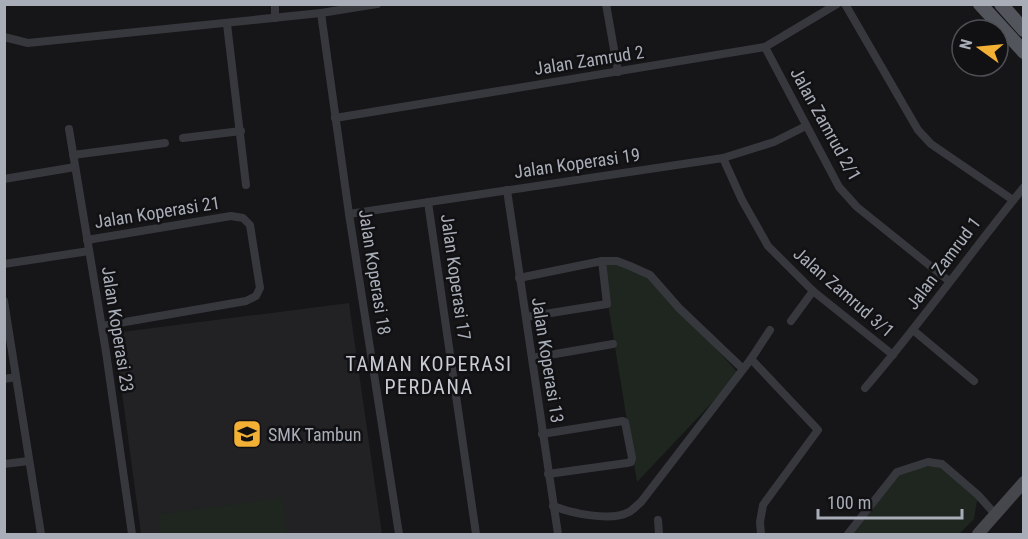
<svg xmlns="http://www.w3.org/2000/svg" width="1028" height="539" font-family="'Roboto Condensed',sans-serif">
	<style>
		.built { fill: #222225 }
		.green { fill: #1e261f }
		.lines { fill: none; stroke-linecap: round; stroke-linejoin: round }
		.street { stroke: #37383d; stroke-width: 8 }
		.secondary { stroke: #45474d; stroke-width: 12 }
		.primary { stroke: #53555c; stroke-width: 14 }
		.labels { text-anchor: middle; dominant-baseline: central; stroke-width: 5; stroke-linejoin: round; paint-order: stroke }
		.street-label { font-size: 18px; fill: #a8adb8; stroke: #111113 }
		.poi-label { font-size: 18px; fill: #a8adb8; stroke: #111113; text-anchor: start }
		.neighbourhood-label { font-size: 20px; letter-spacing: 1.5px; fill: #c9ccd4; stroke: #111113 }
	</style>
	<rect width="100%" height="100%" fill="#161618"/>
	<polygon class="built" points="349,303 382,534 141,534 114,333"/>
	<g class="green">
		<polygon points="611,261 650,275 739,374 637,482 602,267"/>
		<polygon points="942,464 978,495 974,519 959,534 848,534 897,472"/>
		<polygon points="282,498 287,534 161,534 159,514"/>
	</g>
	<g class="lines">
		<g class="street">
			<polyline points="275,4 275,18"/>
			<polyline points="606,4 618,72"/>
			<polyline points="845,4 918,130 931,144 1013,200"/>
			<polyline points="321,13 349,214 399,534"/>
			<polyline points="227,24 246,185"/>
			<polyline points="4,37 28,43 321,13 377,4"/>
			<polyline points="765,47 839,187 857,207 949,281"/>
			<polyline points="335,118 765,47 837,4"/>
			<polyline points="69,129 106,352 132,534"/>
			<polyline points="183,138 241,131"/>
			<polyline points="73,155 165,143"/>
			<polyline points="723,158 742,200 768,246 813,291 893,355"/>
			<polyline points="4,179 75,167"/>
			<polyline points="507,190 558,534"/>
			<polyline points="428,202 476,534"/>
			<polyline points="349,214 723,158 774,142 806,126"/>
			<polyline points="87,240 231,216 243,218 250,225 260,288 256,296 246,301 102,326"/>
			<polyline points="4,264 89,251"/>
			<polyline points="519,278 602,261 617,261 630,266 650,275 679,308 743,369"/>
			<polyline points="4,301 41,534"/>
			<polyline points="526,317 607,304 602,261"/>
			<polyline points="791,321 813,291"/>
			<polyline points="913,330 974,381"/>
			<polyline points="532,358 613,344"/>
			<polyline points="751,359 818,430 763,505 760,522 761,534"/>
			<polyline points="4,379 16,377"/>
			<path d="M865 388C921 323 970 253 1024 187"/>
			<polyline points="542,434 623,421 625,422 632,458 631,462 627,463 548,474"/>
			<polyline points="4,464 29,461"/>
			<path d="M553 506C571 513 611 522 629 512 633 510 637 505 641 502L751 359 770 330"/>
			<polyline points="658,520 659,534"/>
			<polyline points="848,534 897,472 928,462 942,464 978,495 995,514"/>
		</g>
		<polyline class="secondary" points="978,534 1024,482"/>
		<g class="primary">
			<polyline points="980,4 1024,52"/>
			<polyline points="1001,4 1024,30"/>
		</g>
	</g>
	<defs>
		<g id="school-square" transform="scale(1.5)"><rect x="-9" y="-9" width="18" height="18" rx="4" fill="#f2b134" stroke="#111113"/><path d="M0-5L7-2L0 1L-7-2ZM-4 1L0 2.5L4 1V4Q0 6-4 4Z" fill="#111"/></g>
	</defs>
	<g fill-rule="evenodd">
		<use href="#school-square" x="247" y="434"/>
	</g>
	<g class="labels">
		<g class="street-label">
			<text transform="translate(589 60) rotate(-9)">Jalan Zamrud 2</text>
			<text transform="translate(826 124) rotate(61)">Jalan Zamrud 2/1</text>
			<text transform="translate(577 163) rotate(-8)">Jalan Koperasi 19</text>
			<text transform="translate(157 212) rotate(-9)">Jalan Koperasi 21</text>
			<text transform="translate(943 263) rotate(-53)">Jalan Zamrud 1</text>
			<text transform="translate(375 272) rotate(81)">Jalan Koperasi 18</text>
			<text transform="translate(456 277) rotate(82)">Jalan Koperasi 17</text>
			<text transform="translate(844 292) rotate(41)">Jalan Zamrud 3/1</text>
			<text transform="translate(118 329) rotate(81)">Jalan Koperasi 23</text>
			<text transform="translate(548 360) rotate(81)">Jalan Koperasi 13</text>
		</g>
		<g class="poi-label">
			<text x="268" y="434">SMK Tambun</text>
		</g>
		<g class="neighbourhood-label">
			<text x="429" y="364">TAMAN KOPERASI<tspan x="429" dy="23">PERDANA</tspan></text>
		</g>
	</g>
	<rect width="1028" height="539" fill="none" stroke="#a8adb8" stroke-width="12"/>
	<g transform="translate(980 48) rotate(285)"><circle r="28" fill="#111113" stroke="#4d4f55" stroke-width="1.5"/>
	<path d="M0-4.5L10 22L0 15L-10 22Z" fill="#f2b134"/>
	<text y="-9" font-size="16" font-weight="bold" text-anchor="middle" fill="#a8adb8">N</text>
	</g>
	<path d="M818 509v9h144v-9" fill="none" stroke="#a8adb8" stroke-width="3"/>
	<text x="827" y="509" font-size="18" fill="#a8adb8" stroke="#111113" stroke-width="4.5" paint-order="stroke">100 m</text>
</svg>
